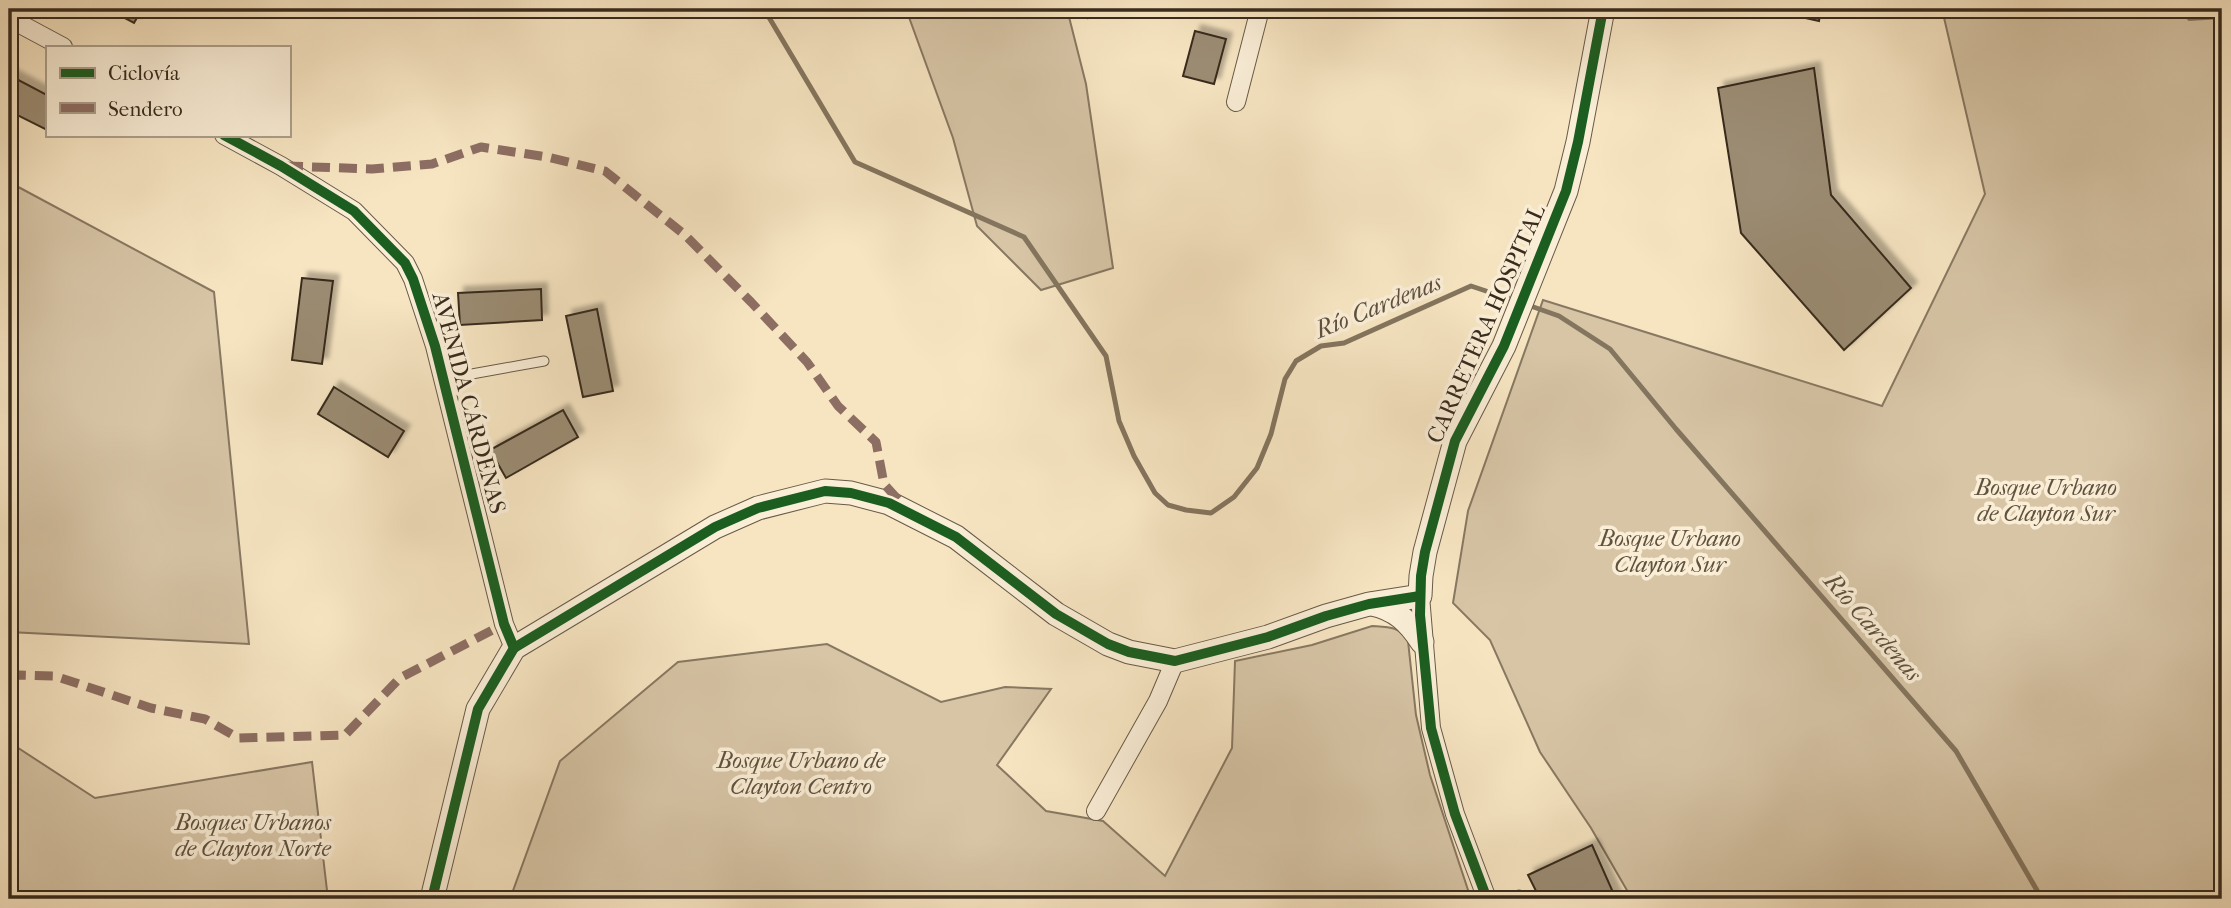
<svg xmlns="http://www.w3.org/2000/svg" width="2231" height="908" font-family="'IM FELL French Canon',serif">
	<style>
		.green { fill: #d7c5a6; stroke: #887862; stroke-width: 2 }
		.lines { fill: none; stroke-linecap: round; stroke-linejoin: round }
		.stream { stroke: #84755e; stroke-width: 5 }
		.building { fill: #9b8c73; stroke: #382b1d; stroke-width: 2; filter: url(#shadow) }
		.service-casing { stroke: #685a46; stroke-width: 11 }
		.minor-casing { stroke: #685a46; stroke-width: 20 }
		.tertiary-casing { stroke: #685a46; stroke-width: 25 }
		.service { stroke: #faeed7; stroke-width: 9 }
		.minor { stroke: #faeed7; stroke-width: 18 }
		.tertiary { stroke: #faeed7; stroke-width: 23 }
		.quiet { stroke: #8d6e63; stroke-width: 9; stroke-dasharray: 18 9; stroke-linecap: butt }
		.cycleway-casing { stroke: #faeed7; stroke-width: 15 }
		.cycleway { stroke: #1b5e20; stroke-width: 10 }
		.labels { text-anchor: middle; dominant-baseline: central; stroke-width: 7; stroke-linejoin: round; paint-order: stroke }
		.street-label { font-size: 23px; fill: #382b1d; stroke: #faeed7 }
		.park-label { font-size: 23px; font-style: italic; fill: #60523f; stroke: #faeed7 }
		.water-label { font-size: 24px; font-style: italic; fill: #5e503e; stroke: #faeed7 }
	</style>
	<defs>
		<filter id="shadow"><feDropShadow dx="6" dy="-6" stdDeviation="2" flood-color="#0004"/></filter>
	</defs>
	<rect width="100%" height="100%" fill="#f7e5c2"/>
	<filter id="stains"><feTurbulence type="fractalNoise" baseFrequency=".00286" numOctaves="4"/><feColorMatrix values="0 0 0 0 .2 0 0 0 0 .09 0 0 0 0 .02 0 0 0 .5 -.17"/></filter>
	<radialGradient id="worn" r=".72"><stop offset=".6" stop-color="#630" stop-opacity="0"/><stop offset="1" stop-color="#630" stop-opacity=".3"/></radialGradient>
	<g class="green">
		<polygon points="906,9 1067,9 1086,84 1113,268 1041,290 977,226 953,138"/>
		<polygon points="1942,9 2179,9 2189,20 2222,18 2222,899 1632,899 1591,828 1540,752 1490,640 1453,603 1468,511 1543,300 1882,406 1985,194"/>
		<polygon points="9,182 214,292 249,644 9,632"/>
		<path d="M1372 626C1389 627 1399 626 1408 641L1416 715 1430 775 1471 899H510L560 761 678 662 827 644 941 702 1005 687 1051 689 997 765 1046 811 1103 821 1165 876 1232 748 1235 661 1312 645Z"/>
		<polygon points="9,742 95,798 312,762 328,899 9,899"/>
	</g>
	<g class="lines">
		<g class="stream">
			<polyline points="764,9 855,162 1024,237 1106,356 1119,421 1134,456 1155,493 1168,505 1186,510 1211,513 1234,497 1257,468 1271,434 1285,379 1296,361 1321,346 1344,343 1471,286 1516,301"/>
			<polyline points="1525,304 1559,316 1610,349 1676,429 1956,751 2042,899"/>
		</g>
	</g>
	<g class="building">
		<polygon points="108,9 142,9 134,23"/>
		<polygon points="1087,9 1108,9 1109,15 1088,18"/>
		<polygon points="1765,9 1821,9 1819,21"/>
		<polygon points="1195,31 1226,39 1214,84 1183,76"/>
		<polygon points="1814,68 1831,195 1911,288 1844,350 1741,233 1718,88"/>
		<polygon points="9,75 47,95 47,130 9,111"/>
		<polygon points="302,278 333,281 322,364 292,360"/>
		<polygon points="541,289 542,320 460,325 458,293"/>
		<polygon points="597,309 613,391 583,397 566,316"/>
		<polygon points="334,387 404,431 388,457 318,414"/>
		<polygon points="563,410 578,437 506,478 490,450"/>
		<polygon points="1592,845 1616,899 1540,899 1528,875"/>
	</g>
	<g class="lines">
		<g class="service-casing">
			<g id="service">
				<polyline points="1121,9 1122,13"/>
				<polyline points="444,379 544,361"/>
				<polyline points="1519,895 1521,899"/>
			</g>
		</g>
		<g class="minor-casing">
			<g id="minor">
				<polyline points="9,14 22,25 63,47"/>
				<polyline points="1236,102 1260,9"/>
				<polyline points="224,135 281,166 354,211 405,263 413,279 435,346 504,624 514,648"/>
				<polyline points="1420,596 1431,728 1455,814 1487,899"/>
				<polyline points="1096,811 1158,701 1175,661"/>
			</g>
		</g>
		<g class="tertiary-casing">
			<g id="tertiary">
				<path d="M1372 604C1396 609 1409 622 1422 642"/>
				<polyline points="432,899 478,709 514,648 715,527 758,508 825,491 851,493 889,503 956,537 1056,614 1108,644 1129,652 1175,661 1268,637 1326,616 1369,604 1420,596 1421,576 1425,552 1455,441 1504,346 1566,191 1578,142 1603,9"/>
			</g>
		</g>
		<use href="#service" class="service"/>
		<use href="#minor" class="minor"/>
		<use href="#tertiary" class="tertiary"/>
		<g class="quiet">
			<polyline points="285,166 372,169 432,164 481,147 547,157 605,171 685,235 751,302 807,362 838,406 876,442 884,484 902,504"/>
			<polyline points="9,680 19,675 55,676 151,708 205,719 238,738 345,735 400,678 504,624"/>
		</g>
		<g class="cycleway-casing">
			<g id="cycleway">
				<polyline points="224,135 281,166 354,211 405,263 413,279 435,346 504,624 514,648"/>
				<polyline points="432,899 478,709 514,648 715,527 758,508 825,491 851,493 889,503 956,537 1056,614 1108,644 1129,652 1175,661 1268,637 1326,616 1369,604 1420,596"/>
				<polyline points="1487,899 1455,814 1431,728 1420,615 1421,576 1425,552 1455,441 1504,346 1566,191 1578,142 1603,9"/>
			</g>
		</g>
		<use href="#cycleway" class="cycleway"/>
	</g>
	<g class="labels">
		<g class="street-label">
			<text transform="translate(1486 324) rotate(-66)">CARRETERA HOSPITAL</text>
			<text transform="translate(469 403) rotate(75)">AVENIDA CÁRDENAS</text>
		</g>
		<g class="park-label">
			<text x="2046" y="487">Bosque Urbano<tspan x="2046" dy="26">de Clayton Sur</tspan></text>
			<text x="1670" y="538">Bosque Urbano<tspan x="1670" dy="26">Clayton Sur</tspan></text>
			<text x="801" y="760">Bosque Urbano de<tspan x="801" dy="26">Clayton Centro</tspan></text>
			<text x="253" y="822">Bosques Urbanos<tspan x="253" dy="26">de Clayton Norte</tspan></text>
		</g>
		<g class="water-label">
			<text transform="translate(1378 306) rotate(-22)">Río Cardenas</text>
			<text transform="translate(1873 627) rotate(49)">Río Cardenas</text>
		</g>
	</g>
	<rect width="2231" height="908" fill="none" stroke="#f7e5c2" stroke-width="35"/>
	<rect x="10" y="10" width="2210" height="887" fill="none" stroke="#382b1d" stroke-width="3.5"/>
	<rect x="18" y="18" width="2196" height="873" fill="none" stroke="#382b1d" stroke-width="2"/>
	<rect x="46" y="46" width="245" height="91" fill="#faeed7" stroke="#aca08d" stroke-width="2"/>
	<rect x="60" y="68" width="35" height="10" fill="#1b5e20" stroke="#aca08d" stroke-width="2"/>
	<text x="108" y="80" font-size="21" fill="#382b1d">Ciclovía</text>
	<rect x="60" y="103" width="35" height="10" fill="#8d6e63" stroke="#aca08d" stroke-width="2"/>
	<text x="108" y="116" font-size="21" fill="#382b1d">Sendero</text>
	<rect width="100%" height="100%" filter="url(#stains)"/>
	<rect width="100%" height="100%" fill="url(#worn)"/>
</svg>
